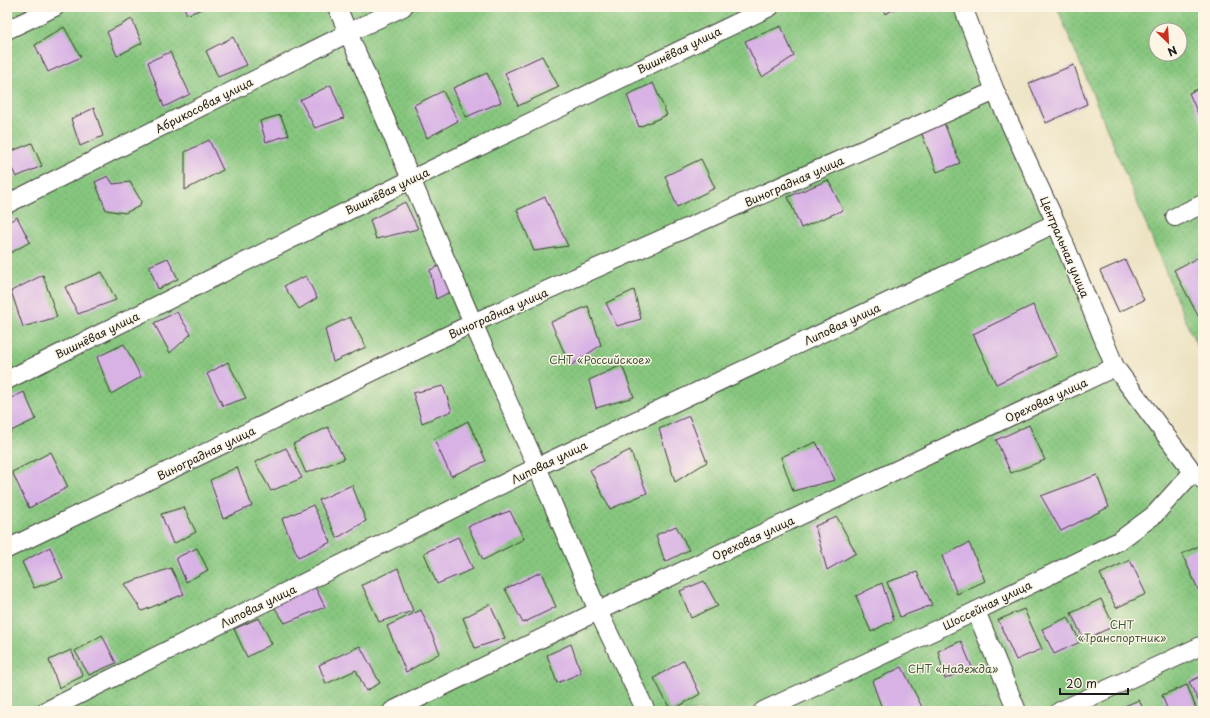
<svg xmlns="http://www.w3.org/2000/svg" width="1210" height="718" font-family="'Playpen Sans',sans-serif">
	<style>
		.garden { fill: url(#garden-dots); stroke: #51714d; fill-rule: evenodd }
		.building { fill: #d8b2e5 }
		.lines { fill: none; stroke-linecap: round; stroke-linejoin: round }
		.street-casing { stroke: #3b3a35; stroke-width: 20 }
		.street { stroke: #fff; stroke-width: 18 }
		.labels { text-anchor: middle; dominant-baseline: central; stroke-width: 3; stroke-linejoin: round; paint-order: stroke }
		.street-label { font-size: 11px; fill: #1c1c1c; stroke: #fcf5e5 }
		.park-label { font-size: 11px; fill: #41583e; stroke: #fcf5e5 }
	</style>
	<defs>
		<pattern id="garden-dots" width="8" height="8" patternUnits="userSpaceOnUse"><rect width="8" height="8" fill="#86c67e"/><path d="M2 2h.1M6 6h.1" fill="none" stroke="#73aa6c" stroke-width="1.8" stroke-linecap="round"/></pattern>
	</defs>
	<rect width="100%" height="100%" fill="#fcf5e5"/>
	<filter id="ink" filterUnits="userSpaceOnUse"><feTurbulence type="fractalNoise" baseFrequency=".025" numOctaves="2"/><feDisplacementMap in="SourceGraphic" scale="8" xChannelSelector="R" yChannelSelector="G"/><feConvolveMatrix kernelMatrix="1 2 1 2 8 2 1 2 1" color-interpolation-filters="sRGB"/></filter>
	<filter id="wash" filterUnits="userSpaceOnUse"><feTurbulence type="fractalNoise" baseFrequency=".012" numOctaves="4" result="noise"/><feDisplacementMap in="SourceGraphic" scale="16" xChannelSelector="R" yChannelSelector="G"/><feGaussianBlur stdDeviation="0.9" result="paint"/><feColorMatrix in="noise" values="0 0 0 0 0 0 0 0 0 0 0 0 0 0 0 0 0 1.4 0 .05"/><feComposite in="paint" operator="in"/></filter>
	<g filter="url(#wash)">
		<rect width="100%" height="100%" fill="#ede3c3"/>
		<g class="garden">
			<polygon points="7,7 963,7 1115,367 1203,477 1203,711 7,711"/>
			<path d="M1057 7H1203V357L1189 329ZM1156 30H1180V54H1156Z"/>
		</g>
		<g id="blocks">
			<g class="building">
				<polygon points="184,7 206,7 187,15"/>
				<polygon points="882,7 899,7 885,14"/>
				<polygon points="132,19 142,43 117,56 107,32"/>
				<polygon points="781,26 794,56 762,77 745,41"/>
				<polygon points="64,27 81,57 48,72 35,45"/>
				<polygon points="233,37 247,65 218,77 206,51"/>
				<polygon points="170,52 190,94 164,107 148,62"/>
				<polygon points="542,56 559,87 518,106 505,73"/>
				<polygon points="1074,65 1087,104 1046,123 1029,83"/>
				<polygon points="487,73 501,102 466,117 453,88"/>
				<polygon points="653,83 667,115 639,127 627,95"/>
				<polygon points="331,85 344,118 315,128 300,100"/>
				<polygon points="1203,87 1203,125 1189,93"/>
				<polygon points="443,91 458,121 427,138 414,105"/>
				<polygon points="94,108 103,136 80,146 71,119"/>
				<polygon points="280,115 289,135 266,142 260,121"/>
				<polygon points="944,123 960,163 937,172 921,132"/>
				<polygon points="209,140 223,170 185,190 185,152"/>
				<polygon points="32,143 42,166 16,177 7,158 7,153"/>
				<polygon points="701,159 715,188 677,207 665,176"/>
				<polygon points="108,176 113,184 130,182 141,201 140,206 125,213 106,210 95,182"/>
				<polygon points="828,180 843,210 801,228 788,197"/>
				<polygon points="545,197 568,246 534,251 517,210"/>
				<polygon points="405,202 418,229 376,239 370,220"/>
				<polygon points="17,217 30,242 7,255 7,223"/>
				<polygon points="1203,255 1203,325 1174,270"/>
				<polygon points="168,258 178,279 158,289 149,266"/>
				<polygon points="1125,260 1144,300 1119,312 1100,271"/>
				<polygon points="443,264 454,290 436,299 430,270"/>
				<polygon points="102,272 116,300 78,314 65,287"/>
				<polygon points="43,275 57,317 23,327 11,291"/>
				<polygon points="306,276 317,298 299,309 284,286"/>
				<polygon points="634,290 641,319 617,326 606,303"/>
				<polygon points="1033,305 1057,356 996,384 973,334"/>
				<polygon points="588,306 601,345 570,366 551,322"/>
				<polygon points="177,312 191,334 170,353 154,323"/>
				<polygon points="350,317 366,347 333,362 325,329"/>
				<polygon points="124,344 141,377 111,394 97,357"/>
				<polygon points="228,362 246,398 223,406 207,374"/>
				<polygon points="622,365 634,397 596,408 589,380"/>
				<polygon points="443,386 452,411 422,423 413,393"/>
				<polygon points="24,392 36,419 7,433 7,400"/>
				<polygon points="689,416 707,462 675,482 659,429"/>
				<polygon points="468,421 486,461 451,476 434,439"/>
				<polygon points="1029,425 1045,460 1011,473 996,440"/>
				<polygon points="328,427 344,459 306,473 293,444"/>
				<polygon points="816,442 835,480 793,491 781,457"/>
				<polygon points="286,448 302,478 271,491 255,462"/>
				<polygon points="630,450 647,493 610,509 590,470"/>
				<polygon points="51,452 68,487 29,508 12,472"/>
				<polygon points="237,467 252,506 223,519 210,480"/>
				<polygon points="1097,475 1109,507 1061,531 1041,496"/>
				<polygon points="352,485 366,521 337,538 319,500"/>
				<polygon points="313,505 331,542 298,557 282,519"/>
				<polygon points="184,507 196,532 173,544 161,514"/>
				<polygon points="510,511 524,539 483,560 468,526"/>
				<polygon points="837,517 856,553 827,570 815,526"/>
				<polygon points="676,526 689,550 665,562 656,535"/>
				<polygon points="458,537 473,569 437,584 424,553"/>
				<polygon points="969,543 985,581 957,594 942,556"/>
				<polygon points="1203,544 1203,600 1182,554"/>
				<polygon points="50,547 63,578 34,588 22,562"/>
				<polygon points="197,548 208,570 186,582 176,558"/>
				<polygon points="1130,560 1146,594 1116,608 1100,574"/>
				<polygon points="171,568 184,594 142,611 124,584"/>
				<polygon points="398,568 413,611 379,622 362,585"/>
				<polygon points="541,572 556,607 523,623 505,589"/>
				<polygon points="917,572 932,605 900,617 887,582"/>
				<polygon points="704,581 718,606 691,618 680,591"/>
				<polygon points="313,583 325,607 285,623 272,604"/>
				<polygon points="882,583 894,620 871,632 856,596"/>
				<polygon points="1101,599 1114,626 1084,640 1071,613"/>
				<polygon points="490,604 505,638 475,648 463,618"/>
				<polygon points="1024,609 1042,649 1016,660 998,620"/>
				<polygon points="421,610 440,653 406,672 387,626"/>
				<polygon points="1068,617 1080,642 1054,654 1042,629"/>
				<polygon points="259,618 272,644 247,657 234,629"/>
				<polygon points="102,635 116,663 89,675 75,651"/>
				<polygon points="961,641 972,667 945,679 938,651"/>
				<polygon points="571,644 581,673 557,683 547,655"/>
				<polygon points="360,646 380,683 366,691 356,670 326,684 319,665"/>
				<polygon points="71,650 83,676 59,688 49,660"/>
				<polygon points="684,660 700,694 671,711 654,678"/>
				<polygon points="902,667 922,707 911,711 883,711 872,681"/>
				<polygon points="1203,675 1203,710 1189,682"/>
				<polygon points="1187,685 1197,711 1168,711 1162,695"/>
				<polygon points="1139,700 1144,711 1124,711 1122,707"/>
			</g>
		</g>
	</g>
	<g filter="url(#ink)">
		<use href="#blocks" fill-opacity="0" stroke="#3b3a35" stroke-width="1"/>
		<g class="lines">
			<g class="street-casing">
				<g id="street">
					<polyline points="337,7 473,323 537,467 598,611 646,711"/>
					<polyline points="963,7 995,91 1056,223 1115,367 1193,472 1203,480"/>
					<polyline points="7,30 55,7"/>
					<polyline points="7,204 348,33 403,7"/>
					<polyline points="1175,217 1203,204"/>
					<polyline points="7,380 412,179 770,7"/>
					<polyline points="7,549 473,323 995,91"/>
					<polyline points="976,611 1017,711"/>
					<polyline points="46,711 537,467 1056,223"/>
					<polyline points="392,711 598,611 1115,367"/>
					<polyline points="763,711 976,611 1119,541 1154,515 1193,472"/>
					<polyline points="1060,711 1203,645"/>
				</g>
			</g>
			<use href="#street" class="street"/>
		</g>
	</g>
	<g class="labels">
		<g class="street-label">
			<text transform="translate(679 50) rotate(-26)">Вишнёвая улица</text>
			<text transform="translate(204 105) rotate(-27)">Абрикосовая улица</text>
			<text transform="translate(794 181) rotate(-24)">Виноградная улица</text>
			<text transform="translate(387 191) rotate(-26)">Вишнёвая улица</text>
			<text transform="translate(1065 247) rotate(67)">Центральная улица</text>
			<text transform="translate(498 313) rotate(-24)">Виноградная улица</text>
			<text transform="translate(842 324) rotate(-25)">Липовая улица</text>
			<text transform="translate(97 335) rotate(-26)">Вишнёвая улица</text>
			<text transform="translate(1046 400) rotate(-25)">Ореховая улица</text>
			<text transform="translate(206 453) rotate(-26)">Виноградная улица</text>
			<text transform="translate(549 462) rotate(-26)">Липовая улица</text>
			<text transform="translate(753 538) rotate(-25)">Ореховая улица</text>
			<text transform="translate(987 605) rotate(-26)">Шоссейная улица</text>
			<text transform="translate(258 606) rotate(-26)">Липовая улица</text>
		</g>
		<g class="park-label">
			<text x="600" y="359">СНТ «Российское»</text>
			<text x="1122" y="624">СНТ<tspan x="1122" dy="13">«Транспортник»</tspan></text>
			<text x="953" y="668">СНТ «Надежда»</text>
		</g>
	</g>
	<rect width="1210" height="718" fill="none" stroke="#fcf5e5" stroke-width="24"/>
	<g transform="translate(1168 42) rotate(155)"><circle r="19" fill="#fcf5e5" stroke="#a29e95"/>
	<path d="M0-3L7 15L0 10L-7 15Z" fill="#c8321e"/>
	<text y="-6" font-size="11" font-weight="bold" text-anchor="middle" fill="#1c1c1c">N</text>
	</g>
	<path d="M1060 688v6h68v-6" fill="none" stroke="#1c1c1c" stroke-width="2"/>
	<text x="1066" y="688" font-size="12" fill="#1c1c1c" stroke="#fcf5e5" stroke-width="3" paint-order="stroke">20 m</text>
</svg>
